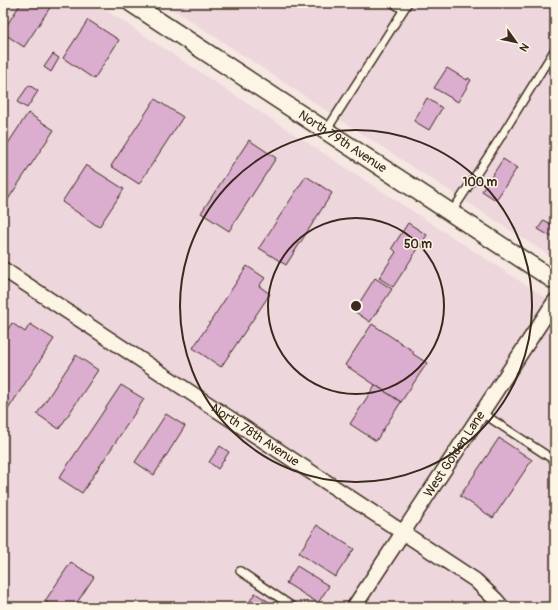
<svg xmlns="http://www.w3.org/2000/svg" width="558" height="610" font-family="Pangolin,sans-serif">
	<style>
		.built { fill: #edd6dc }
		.building { fill: #dbadcf; stroke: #3b2a1e }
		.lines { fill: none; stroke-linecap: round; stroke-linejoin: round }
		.service-casing { stroke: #3b2a1e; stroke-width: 10 }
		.minor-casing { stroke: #3b2a1e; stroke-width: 17 }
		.tertiary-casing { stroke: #3b2a1e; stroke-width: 20 }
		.service { stroke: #fcf5e5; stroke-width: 7 }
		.minor { stroke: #fcf5e5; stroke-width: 14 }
		.tertiary { stroke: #fcf5e5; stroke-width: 17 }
		.ring { fill: none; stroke: #3b2a1e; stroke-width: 2 }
		.labels { text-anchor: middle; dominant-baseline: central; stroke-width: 3; stroke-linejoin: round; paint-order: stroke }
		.street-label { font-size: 13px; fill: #3b2a1e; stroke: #fcf5e5 }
		.centre { fill: #3b2a1e; stroke: #fcf5e5; stroke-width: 2 }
		.ring-label { font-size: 12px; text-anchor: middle; font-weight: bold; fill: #3b2a1e; stroke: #fcf5e5; stroke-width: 3; stroke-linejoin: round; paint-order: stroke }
	</style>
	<rect width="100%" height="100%" fill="#f5e7e1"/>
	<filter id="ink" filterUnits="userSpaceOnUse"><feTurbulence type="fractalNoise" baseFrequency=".025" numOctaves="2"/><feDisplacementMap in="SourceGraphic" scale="8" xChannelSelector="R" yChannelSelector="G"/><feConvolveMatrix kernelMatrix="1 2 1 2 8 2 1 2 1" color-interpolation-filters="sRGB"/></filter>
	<g filter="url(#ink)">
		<g class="built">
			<polygon points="3,3 95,3 248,104 555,304 555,607 3,607"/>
			<polygon points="164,3 555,3 555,259 376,143"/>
		</g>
		<g class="building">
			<polygon points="21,3 53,3 24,47 3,33 3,31"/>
			<polygon points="88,20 119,40 94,79 63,58"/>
			<polygon points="53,54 59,58 51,72 44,67"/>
			<polygon points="447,68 467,80 468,78 471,80 458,102 434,88"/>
			<polygon points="29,85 38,91 27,108 17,102"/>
			<polygon points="427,98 442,108 429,130 414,121"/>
			<polygon points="155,99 183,117 139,184 111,166"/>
			<polygon points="28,113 54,130 3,207 3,151"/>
			<polygon points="249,140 276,158 229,231 201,213"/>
			<polygon points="503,159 517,168 496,200 482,191"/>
			<polygon points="86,165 124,189 99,227 62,202"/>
			<polygon points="306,176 332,193 286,265 259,248"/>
			<polygon points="544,220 554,226 555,224 555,239 538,229"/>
			<polygon points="408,223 427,235 393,287 379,278 396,252 392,248"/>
			<polygon points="247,266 265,278 259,286 270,294 221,367 193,348"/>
			<polygon points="375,278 392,289 370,322 354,311"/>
			<polygon points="12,323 25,332 30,324 54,339 5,414 3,412 3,336"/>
			<polygon points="372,324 413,351 413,354 427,363 401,402 345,365"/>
			<polygon points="76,355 98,370 59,429 37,414"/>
			<polygon points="121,385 144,399 82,493 59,478"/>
			<polygon points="375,385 401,402 376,441 350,424"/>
			<polygon points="166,414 185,426 154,475 135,462"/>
			<polygon points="499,438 532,460 493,518 460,496"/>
			<polygon points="220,446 229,452 218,469 209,462"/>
			<polygon points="317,525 354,549 335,577 299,553"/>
			<polygon points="71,562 94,577 74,607 54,607 45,601"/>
			<polygon points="297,566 329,586 318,603 286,583"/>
			<polygon points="255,593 277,607 259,607 250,601"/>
			<polygon points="555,597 555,607 549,607"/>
		</g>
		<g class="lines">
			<g class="service-casing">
				<g id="service">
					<polyline points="393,3 403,10"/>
					<polyline points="326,131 408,3"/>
					<polyline points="451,213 502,135 555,49"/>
					<polyline points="482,413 551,458"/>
					<polyline points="240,571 293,607"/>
				</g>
			</g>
			<g class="minor-casing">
				<g id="minor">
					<path id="s1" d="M3 269 475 580 496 600 502 607"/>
					<path id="s2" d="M354 607 555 301"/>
				</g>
			</g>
			<g class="tertiary-casing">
				<g id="tertiary">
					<path id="s3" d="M131 3 555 281"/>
				</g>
			</g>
			<use href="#service" class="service"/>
			<use href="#minor" class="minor"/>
			<use href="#tertiary" class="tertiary"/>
		</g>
	</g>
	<g class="ring">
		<circle cx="356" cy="306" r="88"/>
		<circle cx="356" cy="306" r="176"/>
	</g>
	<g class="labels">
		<g class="street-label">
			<text stroke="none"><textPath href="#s3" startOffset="253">North 79th Avenue</textPath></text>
			<text stroke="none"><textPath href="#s1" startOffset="302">North 78th Avenue</textPath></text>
			<text stroke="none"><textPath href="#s2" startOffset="183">West Golden Lane</textPath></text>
		</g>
	</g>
	<circle cx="356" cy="306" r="6" class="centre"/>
	<g class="ring-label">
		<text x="480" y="186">100 m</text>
		<text x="418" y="248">50 m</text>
	</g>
	<rect width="558" height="610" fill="none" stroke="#fcf5e5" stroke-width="16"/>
	<rect x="8" y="8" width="542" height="594" fill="none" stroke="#3b2a1e" stroke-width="1.5" filter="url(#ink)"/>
	<g transform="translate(516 42) rotate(123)" stroke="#fcf5e5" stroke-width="3" paint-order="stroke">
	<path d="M0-3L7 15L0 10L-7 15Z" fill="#3b2a1e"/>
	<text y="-6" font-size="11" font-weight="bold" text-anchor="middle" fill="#3b2a1e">N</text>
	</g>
</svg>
